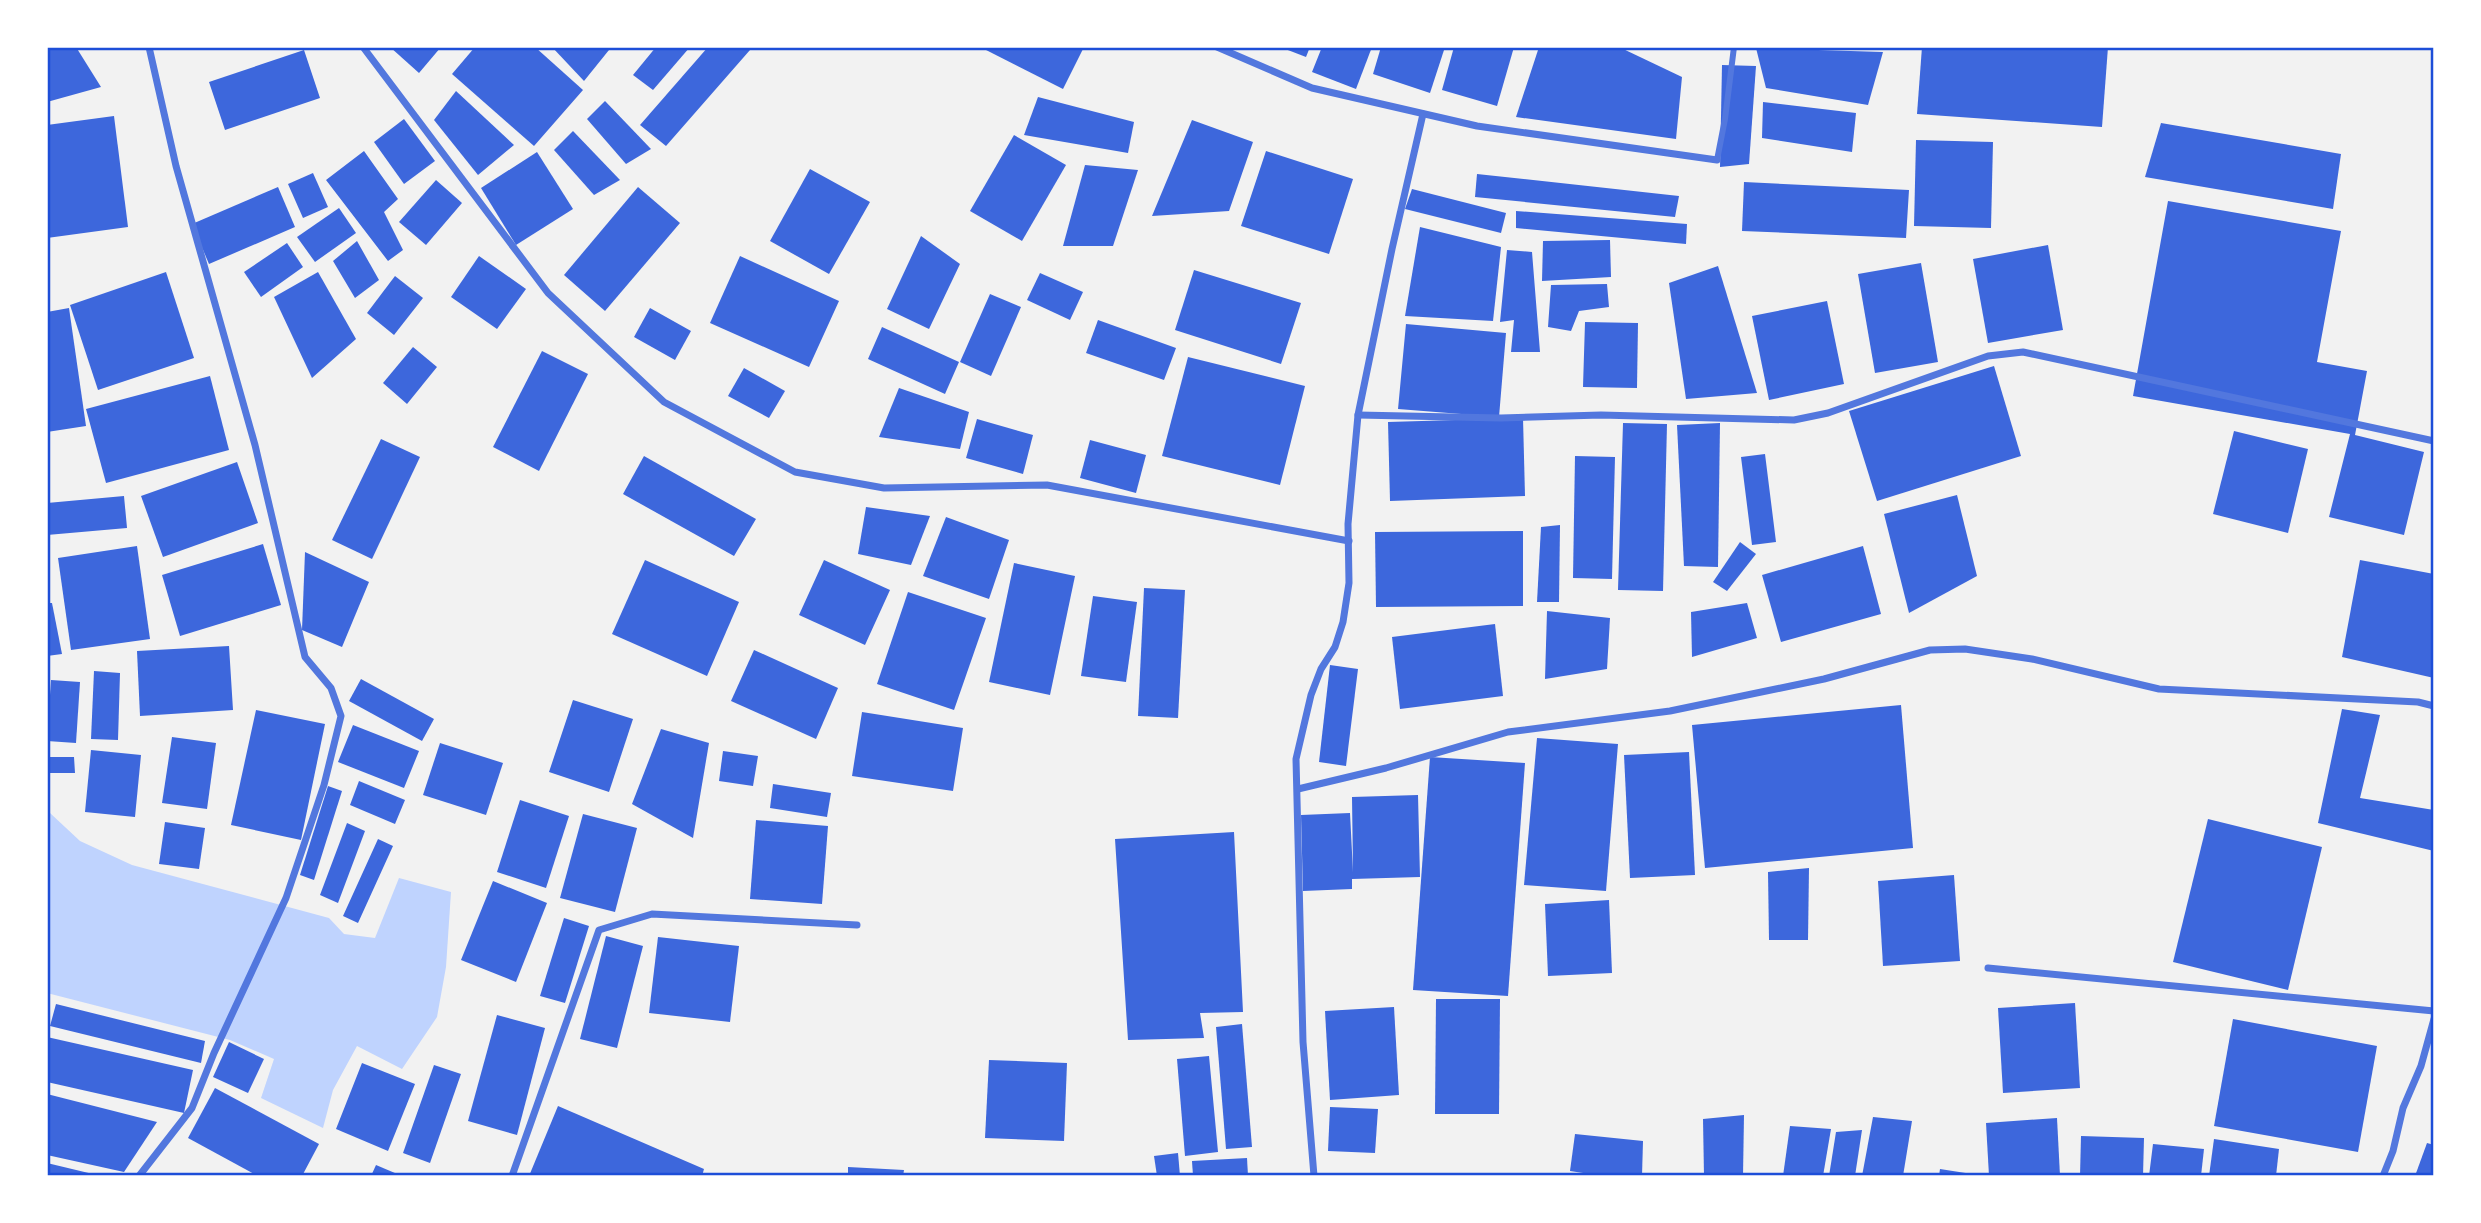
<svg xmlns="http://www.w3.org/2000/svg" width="2481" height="1223" font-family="Roboto,sans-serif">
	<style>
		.water { fill: #bfd3fe }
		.building { fill: #3d67dc }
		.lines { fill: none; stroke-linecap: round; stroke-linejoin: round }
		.pedestrian { stroke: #5277de; stroke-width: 6 }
		.minor { stroke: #5277de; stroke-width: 7 }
		.neatline { fill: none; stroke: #1d4ed8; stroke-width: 2.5 }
	</style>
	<rect width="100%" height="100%" fill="#f2f2f2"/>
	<polygon class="water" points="47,813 50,813 80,841 132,865 329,918 344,934 375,938 399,878 451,892 446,967 437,1017 402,1069 357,1046 333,1090 323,1128 261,1098 274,1059 230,1040 47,993"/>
	<g class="building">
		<polygon points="47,47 76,47 101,87 47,102"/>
		<polygon points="390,47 441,47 419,73"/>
		<polygon points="475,47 535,47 583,90 534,146 452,74"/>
		<polygon points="552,47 606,47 609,50 584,81"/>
		<polygon points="656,47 690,47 653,90 633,75"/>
		<polygon points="708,47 747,47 750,50 666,146 640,125"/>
		<polygon points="987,47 1084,47 1063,89 986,50"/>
		<polygon points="1280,47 1310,47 1306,57"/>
		<polygon points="1322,47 1372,47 1356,89 1312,72"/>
		<polygon points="1381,47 1445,47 1430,93 1373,74"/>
		<polygon points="1454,47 1514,47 1497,106 1442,90"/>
		<polygon points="1539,47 1619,47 1682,77 1676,139 1516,117"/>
		<polygon points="1922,47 2108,47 2102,127 1917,114"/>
		<polygon points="1756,48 1883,52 1868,105 1766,88"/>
		<polygon points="304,50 320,98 225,130 209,82"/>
		<polygon points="1722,65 1756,66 1749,164 1720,167"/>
		<polygon points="456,91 514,145 478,175 434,120"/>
		<polygon points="1038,97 1134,122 1128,153 1024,135"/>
		<polygon points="605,101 651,149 626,164 587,119"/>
		<polygon points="1763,102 1856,113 1852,152 1762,138"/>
		<polygon points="114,116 128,227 47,238 47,125"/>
		<polygon points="404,119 435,161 404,184 374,142"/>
		<polygon points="1192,120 1253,142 1229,211 1152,216"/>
		<polygon points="2161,123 2341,154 2333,209 2145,177"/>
		<polygon points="573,131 620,180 594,195 554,150"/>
		<polygon points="1014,135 1066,165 1022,241 970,211"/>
		<polygon points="1916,140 1993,142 1991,228 1914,226"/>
		<polygon points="364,151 398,199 384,212 403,250 388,261 326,180"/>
		<polygon points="1266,151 1353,179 1329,254 1241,226"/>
		<polygon points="537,152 573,209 516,245 481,188"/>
		<polygon points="1085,165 1138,170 1113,246 1063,246"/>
		<polygon points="810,169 870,202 829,274 770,241"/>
		<polygon points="313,173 328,207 303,218 288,184"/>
		<polygon points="1477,174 1679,196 1675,217 1475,197"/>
		<polygon points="436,180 462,203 426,245 399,222"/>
		<polygon points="1744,182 1909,190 1906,238 1742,231"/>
		<polygon points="278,187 295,227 209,264 192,224"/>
		<polygon points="638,187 680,223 605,311 564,275"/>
		<polygon points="1412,189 1506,213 1501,233 1405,209"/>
		<polygon points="2168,201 2341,231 2317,362 2367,371 2355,435 2424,452 2404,535 2329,517 2350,434 2133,396"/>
		<polygon points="339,208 356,233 315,262 297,237"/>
		<polygon points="1516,211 1687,224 1686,244 1516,228"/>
		<polygon points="1420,227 1501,247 1493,321 1405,316"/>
		<polygon points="921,236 960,264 929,329 887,309"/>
		<polygon points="1610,240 1611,277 1542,281 1543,241"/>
		<polygon points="357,241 379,280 355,298 333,261"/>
		<polygon points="287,243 303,267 261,297 244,272"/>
		<polygon points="2048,245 2063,330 1988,343 1973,259"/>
		<polygon points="1507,250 1532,252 1540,352 1511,352 1514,320 1500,322"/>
		<polygon points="479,256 526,289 497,329 451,297"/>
		<polygon points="740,256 839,301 809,367 710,323"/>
		<polygon points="1921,263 1938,362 1875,373 1858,274"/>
		<polygon points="1718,266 1757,393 1686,399 1669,283"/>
		<polygon points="1194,270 1301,303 1281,364 1175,330"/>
		<polygon points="166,272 194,358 98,390 70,305"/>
		<polygon points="318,272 356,339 312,378 274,297"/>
		<polygon points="1040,273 1083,292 1070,320 1027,300"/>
		<polygon points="395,276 423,298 394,335 367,313"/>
		<polygon points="1607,284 1609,307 1579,311 1571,331 1548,327 1551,285"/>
		<polygon points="990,294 1021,307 991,376 960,362"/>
		<polygon points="1827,301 1844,384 1769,400 1752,316"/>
		<polygon points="69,308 86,426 47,432 47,312"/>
		<polygon points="650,308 691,331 675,360 634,337"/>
		<polygon points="1098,320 1176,348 1164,380 1086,353"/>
		<polygon points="1585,322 1638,323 1637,388 1583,387"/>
		<polygon points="1406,324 1506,333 1499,417 1398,409"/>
		<polygon points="882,327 959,362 945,394 868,359"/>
		<polygon points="413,347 437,367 407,404 383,383"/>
		<polygon points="542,351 588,374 539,471 493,447"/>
		<polygon points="1188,357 1305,386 1280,485 1162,456"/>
		<polygon points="1994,366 2021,456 1877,501 1849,411"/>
		<polygon points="744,368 785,391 769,418 728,396"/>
		<polygon points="210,376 229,450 106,483 86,409"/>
		<polygon points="899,388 969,412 960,449 879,437"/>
		<polygon points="1523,418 1525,496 1390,501 1388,422"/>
		<polygon points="977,419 1033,435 1023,474 966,458"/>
		<polygon points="1623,423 1667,424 1663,591 1618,590"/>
		<polygon points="1720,423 1718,567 1684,566 1677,425"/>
		<polygon points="2234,431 2308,449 2288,533 2213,514"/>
		<polygon points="381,439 420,457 372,559 332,540"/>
		<polygon points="1090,440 1146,455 1136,493 1080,478"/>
		<polygon points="1765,454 1776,542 1752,545 1741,457"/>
		<polygon points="644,456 756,519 734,556 623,494"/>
		<polygon points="1575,456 1615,457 1612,579 1573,578"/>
		<polygon points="237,462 258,523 163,557 141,496"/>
		<polygon points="1957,495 1977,576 1909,613 1884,514"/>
		<polygon points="124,496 127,528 47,535 47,503"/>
		<polygon points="866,507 930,516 911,565 858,554"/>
		<polygon points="946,517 1009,540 989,599 923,576"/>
		<polygon points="1560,525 1559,602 1537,602 1541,527"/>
		<polygon points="1523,531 1523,606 1376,607 1375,532"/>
		<polygon points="1740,542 1756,554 1727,591 1713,582"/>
		<polygon points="263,544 281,605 180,636 162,575"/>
		<polygon points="137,546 150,639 71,650 58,558"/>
		<polygon points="1863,546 1881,614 1781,642 1762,575"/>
		<polygon points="305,552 369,582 342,647 302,630"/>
		<polygon points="645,560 739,602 707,676 612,634"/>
		<polygon points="824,560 890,590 865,645 799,615"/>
		<polygon points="2360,560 2434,574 2434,678 2342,657"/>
		<polygon points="1014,563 1075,576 1050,695 989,682"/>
		<polygon points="1144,588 1185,590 1178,718 1138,716"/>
		<polygon points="908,592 986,618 954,710 877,684"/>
		<polygon points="1093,596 1137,602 1126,682 1081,676"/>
		<polygon points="47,603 52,603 62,654 47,656"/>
		<polygon points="1747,603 1757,638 1692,657 1691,612"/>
		<polygon points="1547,611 1610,618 1607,669 1545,679"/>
		<polygon points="1495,624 1503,696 1400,709 1392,637"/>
		<polygon points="229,646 233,710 140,716 137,651"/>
		<polygon points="754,650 838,688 816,739 731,701"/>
		<polygon points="1330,665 1358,669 1346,766 1319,762"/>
		<polygon points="94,671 120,673 118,740 91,739"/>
		<polygon points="361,679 434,719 422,741 349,701"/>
		<polygon points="51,680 80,682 76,743 47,741"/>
		<polygon points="573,700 633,719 609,792 549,772"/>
		<polygon points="1901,705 1913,848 1705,868 1692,725"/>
		<polygon points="2342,709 2380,715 2360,798 2434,810 2434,851 2318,823"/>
		<polygon points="256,710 325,724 301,840 231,825"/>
		<polygon points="862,712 963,728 953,791 852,776"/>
		<polygon points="353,725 419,751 404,788 338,762"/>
		<polygon points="661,729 709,743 693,838 632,804"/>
		<polygon points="172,737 216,743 207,809 162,803"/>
		<polygon points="1537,738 1618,744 1606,891 1524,885"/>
		<polygon points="440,743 503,763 486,815 423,795"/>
		<polygon points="91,750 141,755 135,817 85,812"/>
		<polygon points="723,751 758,756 753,786 719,781"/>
		<polygon points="1689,752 1695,875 1630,878 1624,755"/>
		<polygon points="47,757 74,757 75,773 47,773"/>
		<polygon points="1430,757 1525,763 1508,996 1413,990"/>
		<polygon points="359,781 405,800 395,824 350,805"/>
		<polygon points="773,784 831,793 827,817 770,808"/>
		<polygon points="328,786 342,791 314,880 300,875"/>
		<polygon points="1418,795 1420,877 1352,879 1352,889 1303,891 1301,815 1350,813 1353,872 1352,797"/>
		<polygon points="520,800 569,816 546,888 497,872"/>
		<polygon points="583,814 637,828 615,912 560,898"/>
		<polygon points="2208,819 2322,847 2288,990 2173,962"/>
		<polygon points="756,820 828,826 822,904 750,899"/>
		<polygon points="165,822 205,828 199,869 159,864"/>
		<polygon points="347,823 365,831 338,903 320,895"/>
		<polygon points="1234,832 1243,1012 1200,1013 1204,1038 1128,1040 1115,839"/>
		<polygon points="378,839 393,846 358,923 343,916"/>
		<polygon points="1809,868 1808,940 1769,940 1768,872"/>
		<polygon points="1954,875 1960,961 1883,966 1878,881"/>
		<polygon points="493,881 547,903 516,982 461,960"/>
		<polygon points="1609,900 1612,973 1548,976 1545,904"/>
		<polygon points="564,918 589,926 565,1003 540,996"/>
		<polygon points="606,936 643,946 617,1048 580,1039"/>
		<polygon points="658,937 739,946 730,1022 649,1013"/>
		<polygon points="1436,999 1500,999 1499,1114 1435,1114"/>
		<polygon points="2075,1003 2080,1088 2003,1093 1998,1008"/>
		<polygon points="56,1004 205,1041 201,1063 50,1026"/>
		<polygon points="1394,1007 1399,1095 1330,1100 1325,1011"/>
		<polygon points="497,1015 545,1028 517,1135 468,1121"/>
		<polygon points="2233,1019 2377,1046 2358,1152 2214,1126"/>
		<polygon points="1242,1024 1252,1147 1226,1149 1216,1027"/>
		<polygon points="47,1037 193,1070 184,1113 47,1082"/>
		<polygon points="229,1042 264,1059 248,1093 213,1077"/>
		<polygon points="1209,1056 1218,1152 1185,1156 1177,1059"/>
		<polygon points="989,1060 1067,1063 1064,1141 985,1138"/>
		<polygon points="362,1063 415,1084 388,1151 336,1129"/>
		<polygon points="434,1065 461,1074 430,1163 403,1153"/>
		<polygon points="215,1088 319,1144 302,1176 258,1176 188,1138"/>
		<polygon points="47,1094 157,1122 124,1172 47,1155"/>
		<polygon points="558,1106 704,1169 702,1176 529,1176"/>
		<polygon points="1330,1107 1378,1109 1375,1153 1328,1151"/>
		<polygon points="1744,1115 1743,1176 1704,1176 1703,1119"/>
		<polygon points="1873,1117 1912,1121 1903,1176 1862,1176"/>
		<polygon points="2057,1118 2060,1176 1989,1176 1986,1123"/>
		<polygon points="1790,1126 1831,1129 1823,1176 1783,1176"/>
		<polygon points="1862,1130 1855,1176 1829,1176 1836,1132"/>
		<polygon points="1575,1134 1643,1141 1642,1176 1603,1176 1570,1171"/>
		<polygon points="2081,1136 2144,1138 2143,1176 2080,1176"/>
		<polygon points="2214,1139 2279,1149 2276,1176 2209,1176"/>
		<polygon points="2427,1143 2434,1145 2434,1176 2415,1176"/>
		<polygon points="2153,1144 2204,1149 2201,1176 2149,1176"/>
		<polygon points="1178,1153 1180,1176 1157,1176 1154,1156"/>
		<polygon points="1247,1158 1248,1176 1193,1176 1192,1161"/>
		<polygon points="47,1163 97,1175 97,1176 47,1176"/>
		<polygon points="376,1165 402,1176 371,1176"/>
		<polygon points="848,1167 904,1170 903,1176 848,1176"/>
		<polygon points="1940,1169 1972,1174 1972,1176 1939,1176"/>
	</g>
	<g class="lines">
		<polyline class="pedestrian" points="1717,160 1725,119 1734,47"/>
		<g class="minor">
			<polyline points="363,47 548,293 664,402 795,472 884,488 1047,485 1349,541"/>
			<polyline points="1217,47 1312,88 1477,126 1717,160"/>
			<polyline points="1358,415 1501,418 1601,415 1794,420 1828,413 1988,356 2023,352 2434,441"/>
			<polyline points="1298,789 1386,768 1508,732 1670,711 1824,679 1930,650 1965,649 2032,659 2159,689 2418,702 2434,706"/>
			<polyline points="1988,968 2434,1011"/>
			<polyline points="139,1176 192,1108 214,1053 286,898 324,785 341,716 331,688 305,657 255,445 176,166 149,47"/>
			<polyline points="512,1176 599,930 652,914 857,925"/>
			<polyline points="1314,1176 1303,1042 1296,759 1311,695 1321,669 1335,647 1343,622 1349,583 1348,524 1358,415 1392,249 1423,114"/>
			<polyline points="2383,1176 2393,1151 2403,1108 2421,1066 2434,1019"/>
		</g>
	</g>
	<rect width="2481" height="1223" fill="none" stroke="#ffffff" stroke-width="98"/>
	<rect x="49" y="49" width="2383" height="1125" class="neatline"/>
</svg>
